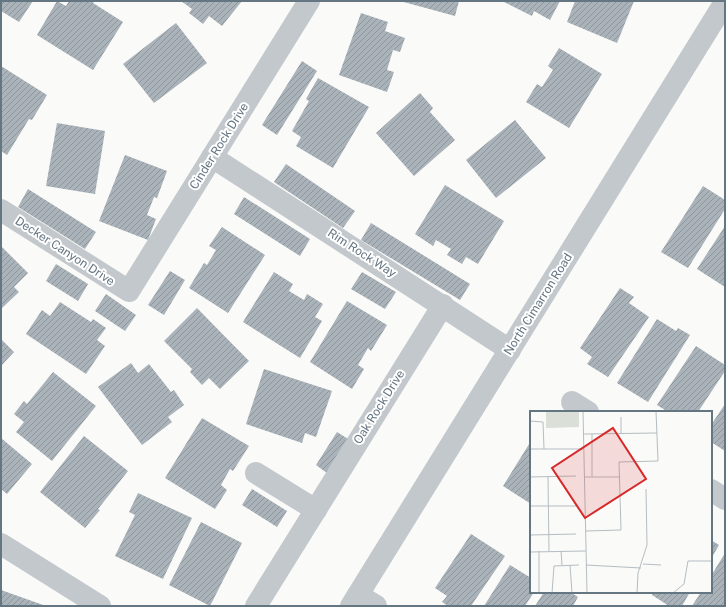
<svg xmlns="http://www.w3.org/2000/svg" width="726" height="607" font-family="'Public Sans',sans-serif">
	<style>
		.building { fill: url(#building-hatch) }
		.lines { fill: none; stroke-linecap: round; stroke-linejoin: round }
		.minor { stroke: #c3c8cc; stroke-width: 22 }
		.labels { text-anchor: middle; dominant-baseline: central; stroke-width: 4; stroke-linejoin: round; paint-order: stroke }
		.street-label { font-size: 12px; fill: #657683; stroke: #fff }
		.inset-road { fill: none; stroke: #b5bdc2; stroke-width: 1 }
		.view { fill: #d62828; fill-opacity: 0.15; stroke: #d62828; stroke-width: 2 }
		.inset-edge { fill: none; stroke: #657683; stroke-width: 2 }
	</style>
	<defs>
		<pattern id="building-hatch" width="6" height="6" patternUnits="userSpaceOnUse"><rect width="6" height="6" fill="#aab3b9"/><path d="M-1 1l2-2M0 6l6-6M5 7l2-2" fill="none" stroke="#8e969c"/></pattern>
	</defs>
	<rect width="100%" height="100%" fill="#fafaf8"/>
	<g class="building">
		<polygon points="1,1 33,1 19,22 1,11"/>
		<polygon points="57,1 66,6 69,1 94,1 93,3 123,22 93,70 37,35"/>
		<polygon points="181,1 242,1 222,26 209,16 203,24 189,13 192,9"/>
		<polygon points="400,1 459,1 455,16"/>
		<polygon points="502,1 560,1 550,20 534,11 532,16"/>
		<polygon points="575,1 634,1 617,43 567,22"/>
		<polygon points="361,13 388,22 385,31 405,38 400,52 393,50 387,70 394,72 387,92 339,75"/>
		<polygon points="176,23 207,63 154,103 123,64"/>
		<polygon points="559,48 602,74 569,128 526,102 537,84 542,87 553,70 548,66"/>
		<polygon points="302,61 317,71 277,135 262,125"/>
		<polygon points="1,66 47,95 32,120 29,119 7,155 1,151"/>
		<polygon points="318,78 369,107 333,168 296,146 301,137 292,131 309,101 306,99"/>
		<polygon points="420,93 433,108 430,112 455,140 414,176 376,133"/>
		<polygon points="515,120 546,158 496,198 466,160"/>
		<polygon points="57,123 105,131 95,194 46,186"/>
		<polygon points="125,155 167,171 157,198 154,197 147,215 156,219 148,240 99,221"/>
		<polygon points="286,164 355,211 343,228 274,182"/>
		<polygon points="445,185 504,221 478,264 466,257 462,264 447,255 451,249 436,240 433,246 415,234"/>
		<polygon points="703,186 725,200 725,209 688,268 661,252"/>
		<polygon points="28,189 96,232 85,249 18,207"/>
		<polygon points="244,197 310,239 300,256 234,214"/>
		<polygon points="371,223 470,284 460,300 361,240"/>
		<polygon points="725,226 725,287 697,269"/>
		<polygon points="222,227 265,255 228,313 189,288 204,263 207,265 216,250 209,246"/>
		<polygon points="1,246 28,273 14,287 19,292 1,309"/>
		<polygon points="56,264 88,284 78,301 46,281"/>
		<polygon points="170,271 185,280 164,315 148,305"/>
		<polygon points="274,272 293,284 289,291 304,300 307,294 323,304 315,317 322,321 300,358 243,322"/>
		<polygon points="362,272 396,292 385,309 351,289"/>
		<polygon points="620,288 634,297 629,303 649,317 608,377 587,364 592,357 580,348"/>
		<polygon points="106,294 136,315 125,331 95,311"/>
		<polygon points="347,301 387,325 371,351 368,348 358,365 364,369 352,389 310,362"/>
		<polygon points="60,302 91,322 93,319 106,328 97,340 105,346 86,374 26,334 42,310 50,316"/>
		<polygon points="197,308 249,361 220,389 209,378 202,385 190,372 192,369 164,341"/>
		<polygon points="657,319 676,331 678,328 690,335 648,402 617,383"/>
		<polygon points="1,339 14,352 1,366"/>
		<polygon points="696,346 725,365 725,371 698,412 668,412 657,405"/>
		<polygon points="131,363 138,373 149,364 171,392 174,390 184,405 168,417 172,422 142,445 98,387"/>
		<polygon points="264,369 332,391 316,437 305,433 302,443 246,424"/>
		<polygon points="53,372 96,406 52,461 16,432 24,422 14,414 24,401 27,404"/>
		<polygon points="725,404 725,451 711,442 711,425"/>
		<polygon points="202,418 249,446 233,471 230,469 221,485 227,490 215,509 165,478"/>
		<polygon points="337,432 353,442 331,476 316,465"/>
		<polygon points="84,436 128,471 98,509 100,510 85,528 40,492"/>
		<polygon points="1,438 32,464 7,494 1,489"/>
		<polygon points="531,441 531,504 503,486"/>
		<polygon points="252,489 287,511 277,527 242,505"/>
		<polygon points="138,493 192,518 163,579 115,556 135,515 129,512"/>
		<polygon points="201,522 242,543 210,606 169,585"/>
		<polygon points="471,534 505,556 471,606 448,606 442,602 447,596 435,588"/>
		<polygon points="711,540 719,545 711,559"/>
		<polygon points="725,553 725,606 692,606 701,592 711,592 711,576"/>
		<polygon points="510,565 531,578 531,592 534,592 525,606 484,606"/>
		<polygon points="1,590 46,606 1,606"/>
		<polygon points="544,592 570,592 578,597 573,606 535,606"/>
		<polygon points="653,592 690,592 682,606 669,606 652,595"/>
	</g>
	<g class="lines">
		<g class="minor">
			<polyline points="212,157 510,350"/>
			<polyline points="1,210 129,291 309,1"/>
			<polyline points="572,402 588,412"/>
			<polyline points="256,473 316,510"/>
			<polyline points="711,490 725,499"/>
			<polyline points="1,544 100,606"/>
			<polyline points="358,595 376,606"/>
			<polyline points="256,606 443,305"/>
			<polyline points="351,606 725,2"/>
		</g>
	</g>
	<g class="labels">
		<g class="street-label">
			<text transform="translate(219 146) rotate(-58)">Cinder Rock Drive</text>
			<text transform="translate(65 251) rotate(33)">Decker Canyon Drive</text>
			<text transform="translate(362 253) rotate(33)">Rim Rock Way</text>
			<text transform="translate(538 304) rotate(-58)">North Cimarron Road</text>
			<text transform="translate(379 407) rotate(-58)">Oak Rock Drive</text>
		</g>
	</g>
	<g transform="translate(530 411)">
		<rect width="182" height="182" fill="#fafaf8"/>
		<path d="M16 0H49V16L16 17Z" fill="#dadfd7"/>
		<path class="inset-road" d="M53 0 57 182M91 6V22M0 10 13 11 14 38M54 23 127 22M62 23V66M0 38H54M0 66 46 65M18 66 19 140M54 66H90M0 95H47M56 120 91 119 89 51 128 50 126 0M0 124 46 123M9 140V182M31 140 32 154M0 141 56 140M113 153 131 154M40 154 42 182M56 154 111 157M22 182 24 155 49 154M107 182 108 162 117 134 116 78M143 182 154 173 158 150H182"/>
		<path class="view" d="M83 17 116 68 55 107 22 57Z"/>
		<rect width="182" height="182" class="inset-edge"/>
	</g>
	<rect width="726" height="607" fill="none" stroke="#657683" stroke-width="4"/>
</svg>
